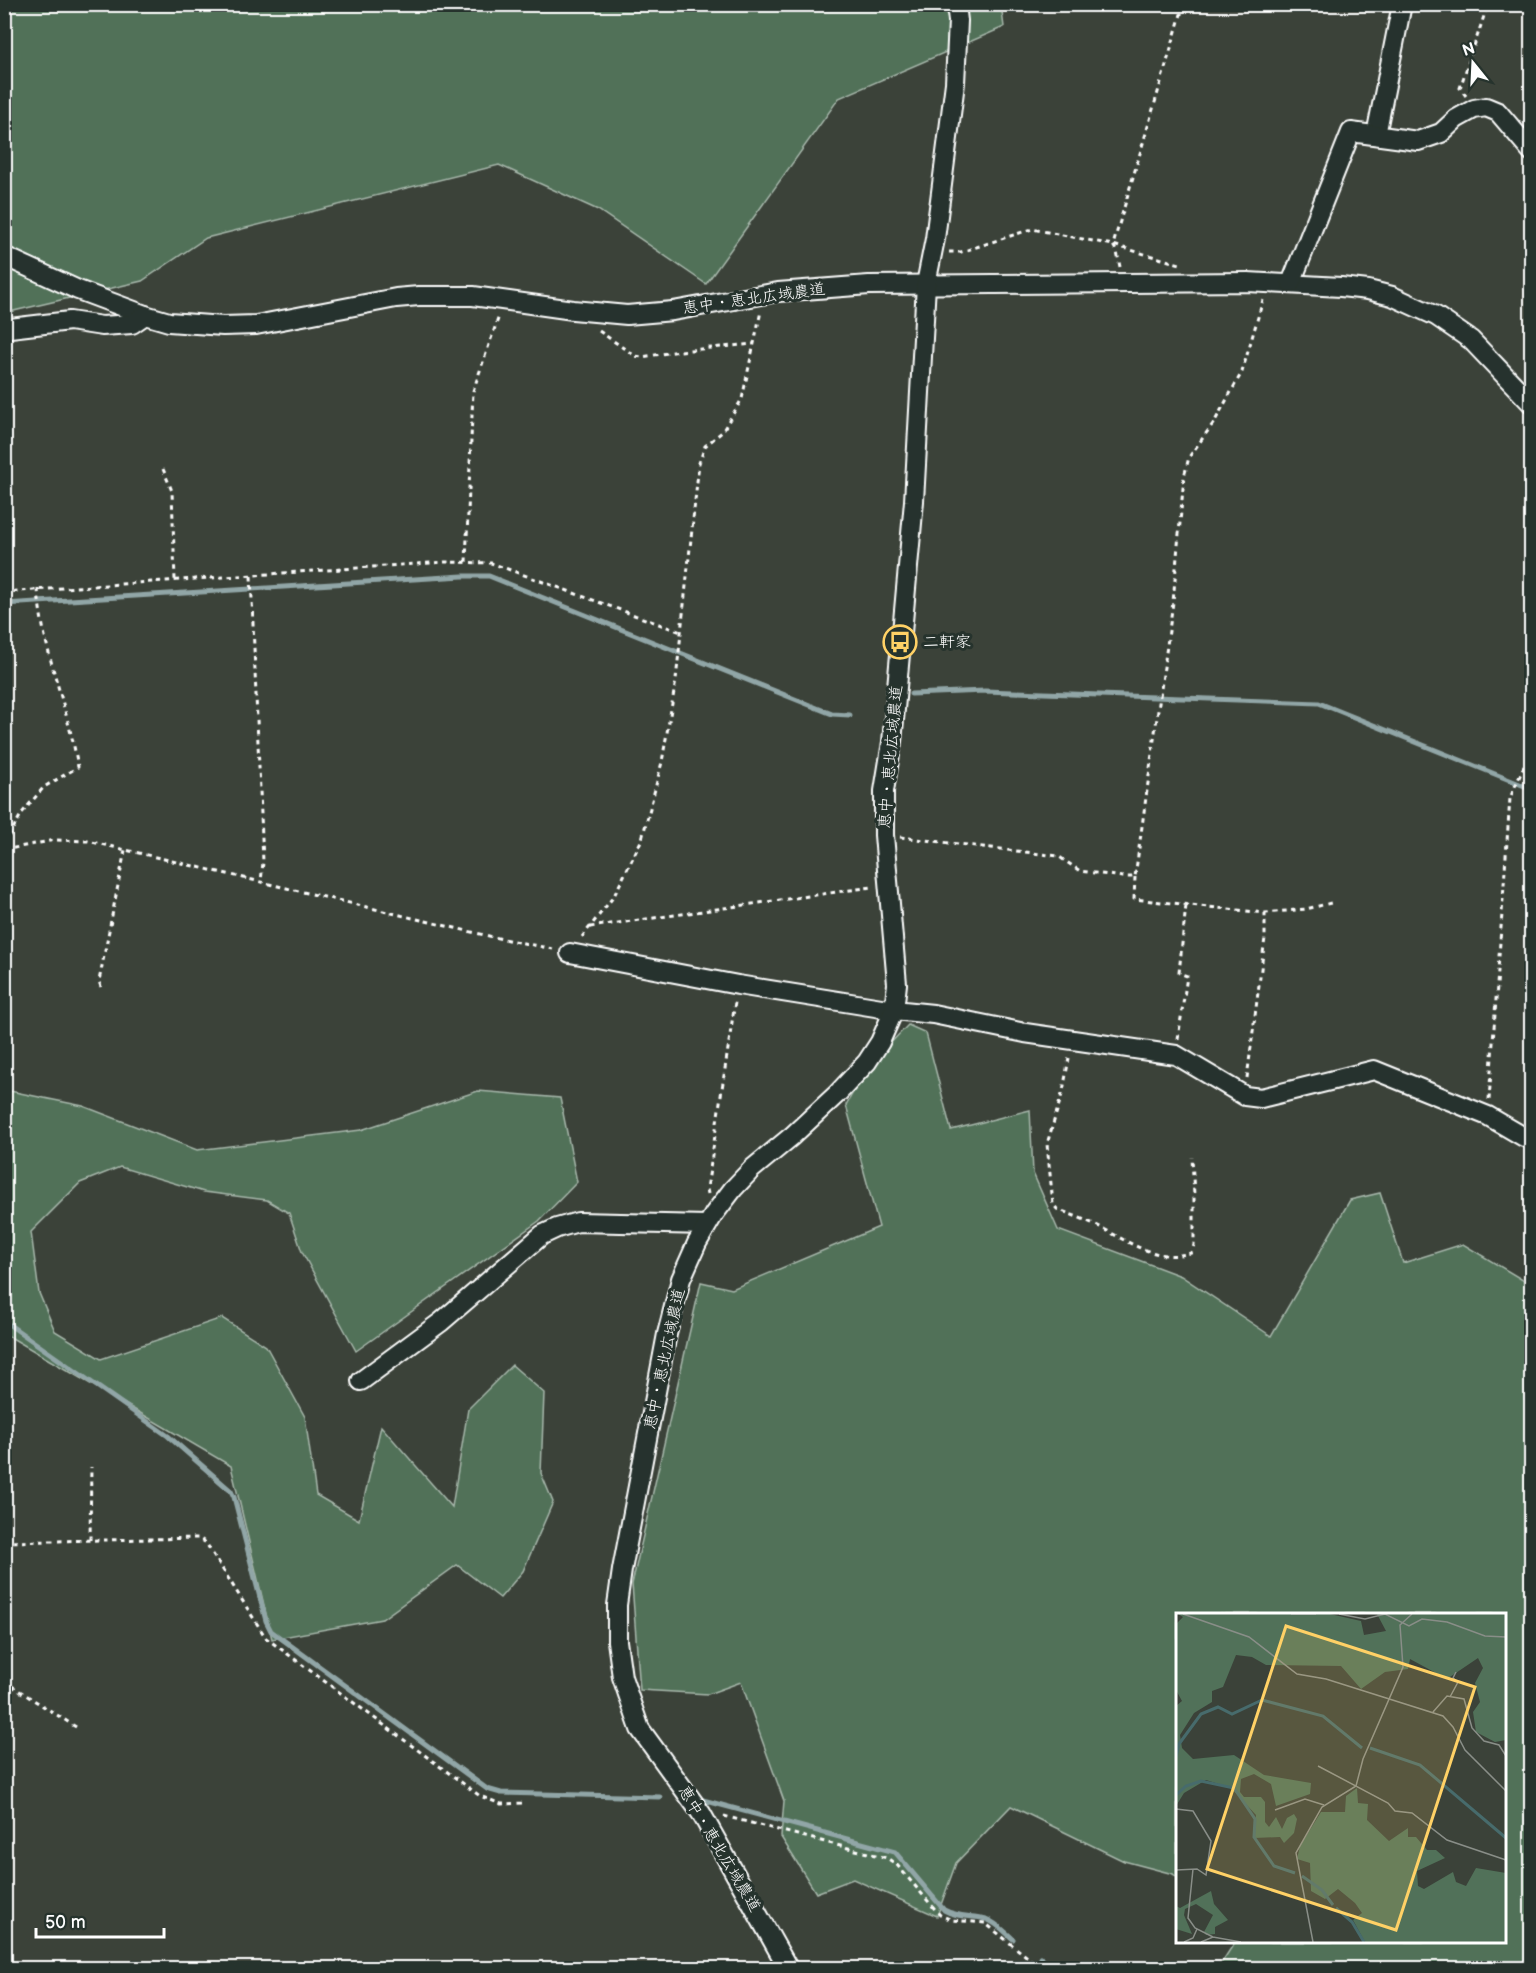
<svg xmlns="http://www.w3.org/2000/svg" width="1536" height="1973" font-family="'Balsamiq Sans','Klee One',sans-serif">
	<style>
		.green { fill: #517159; stroke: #a8b8ac; stroke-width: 1.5 }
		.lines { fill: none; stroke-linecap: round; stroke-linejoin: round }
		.stream { stroke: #91a6a7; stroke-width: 5 }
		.minor-casing { stroke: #fff; stroke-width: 22 }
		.path { stroke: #fff; stroke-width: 3; stroke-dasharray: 4.5 4.5; stroke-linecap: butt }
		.minor { stroke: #26332d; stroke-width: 18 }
		.labels { text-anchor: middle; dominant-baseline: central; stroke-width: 6; stroke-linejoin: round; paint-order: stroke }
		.street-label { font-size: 16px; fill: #fff; stroke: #26332d }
		.poi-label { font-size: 16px; fill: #fff; stroke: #26332d; text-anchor: start }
		.inset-river { fill: none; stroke: #476b6c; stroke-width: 3 }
		.inset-road { fill: none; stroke: #898e88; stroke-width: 1.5 }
		.view { fill: #ffd166; fill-opacity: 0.15; stroke: #ffd166; stroke-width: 3 }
		.inset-edge { fill: none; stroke: #fff; stroke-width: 3 }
	</style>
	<rect width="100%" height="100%" fill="#3b4239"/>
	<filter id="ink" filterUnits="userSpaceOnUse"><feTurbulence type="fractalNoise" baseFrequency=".0167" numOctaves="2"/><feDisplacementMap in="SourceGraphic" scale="12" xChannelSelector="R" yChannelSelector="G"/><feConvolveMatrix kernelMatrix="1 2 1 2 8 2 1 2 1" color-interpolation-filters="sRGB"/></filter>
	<g filter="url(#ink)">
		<g class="green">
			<polygon points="1001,4 1004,27 839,98 706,284 598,210 499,165 206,238 142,281 5,313 4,5"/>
			<path d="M908 1025 926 1033 951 1130 1030 1110 1033 1173 1058 1230 1181 1276 1271 1336 1350 1200 1380 1193 1403 1263 1463 1244 1531 1285V1968H1218L1235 1942H1504V1614H1178L1177 1877 1173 1874 1124 1861 1011 1806 956 1863 937 1916 853 1879 816 1893 781 1837 784 1801 741 1682 708 1694 640 1690 632 1584 701 1282 732 1289 879 1227 846 1105C862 1074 884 1049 908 1025Z"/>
			<polygon points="5,1090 83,1106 197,1150 361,1130 478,1091 560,1098 577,1182 539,1221 356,1351 302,1252 289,1213 267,1200 204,1192 120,1167 80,1183 31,1232 39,1293 55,1331 101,1359 222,1318 266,1346 305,1417 316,1495 359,1520 381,1426 452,1507 468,1409 512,1365 544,1393 541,1473 553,1502 523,1571 500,1598 457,1565 382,1619 272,1639 231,1466 5,1334"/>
		</g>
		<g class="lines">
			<g class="stream">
				<polyline points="4,604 463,576 489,576 832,714 850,715"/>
				<polyline points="911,694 985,691 1319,703 1532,789"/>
				<polyline points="4,1321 168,1436 231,1491 234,1497 266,1621 271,1631 487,1789 501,1793 660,1797"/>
				<path d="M703 1800 895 1852 944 1910C958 1918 971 1915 986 1919 997 1923 1004 1931 1013 1939"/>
				<polyline points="1041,1958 1052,1968"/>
			</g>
			<g class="minor-casing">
				<g id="minor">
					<polyline points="1376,135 1402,4"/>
					<polyline points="4,256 78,290 145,315 169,322 223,326 256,325 396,298 419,296 473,296 573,310 627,315 673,311 778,292 869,285 1248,282 1341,287 1368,290 1392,296 1436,316 1471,340 1532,404"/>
					<polyline points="1291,283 1351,132 1418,141 1441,133 1456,119 1474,109 1486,107 1498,112 1532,152"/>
					<polyline points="10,328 70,321 102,326 132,324 145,315"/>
					<polyline points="570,953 738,985 894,1010 933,1014 1025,1033 1176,1055 1245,1096 1261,1098 1374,1070 1488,1116 1524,1137 1532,1138"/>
					<polyline points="361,1381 441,1322 542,1235 557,1228 578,1222 707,1225"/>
					<polyline points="788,1968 701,1813 640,1729 622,1677 617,1641 617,1605 622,1570 667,1334 681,1279 697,1243 714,1214 733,1189 752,1169 792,1136 837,1094 867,1062 880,1042 894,1010 897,984 884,835 884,791 892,742 914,501 926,284 935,239 955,83 958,21 956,4"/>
				</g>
			</g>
			<g class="path">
				<polyline points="1466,96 1460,88 1488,4"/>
				<polyline points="949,252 961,252 1032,229 1113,245 1180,264"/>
				<polyline points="1120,267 1117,252 1113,245 1184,4"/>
				<polyline points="599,331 635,356 642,357 680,351 753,344"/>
				<polyline points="163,469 172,491 175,580"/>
				<polyline points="466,562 473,391 499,316"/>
				<polyline points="251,576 263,862 261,882"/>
				<polyline points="4,592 445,562 491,563 681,632"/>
				<polyline points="900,837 1058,856 1080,871 1123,877 1135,877 1173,602 1184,477 1189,457 1215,421 1242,372 1263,300"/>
				<path d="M4 844 22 813 44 787 78 767C68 707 42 650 38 589"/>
				<polyline points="4,850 55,840 88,841 493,937 553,949"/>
				<polyline points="1135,877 1134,899 1265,913 1306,909 1331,903"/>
				<polyline points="590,927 872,887"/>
				<polyline points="582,937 614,896 642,839 662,762 676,680 699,463 705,446 722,432 742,399 761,311"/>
				<polyline points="101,987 99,981 125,850"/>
				<polyline points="1178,1039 1187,976 1179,973 1186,905"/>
				<path d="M1069 1058 1063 1091 1047 1144 1053 1204 1057 1209C1070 1214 1083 1219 1096 1225 1127 1240 1154 1263 1191 1253L1194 1245V1196L1192 1157"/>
				<polyline points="1247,1078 1265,938 1265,913"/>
				<polyline points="1489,1100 1510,798 1532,748"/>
				<polyline points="708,1194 707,1189 735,1002"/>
				<polyline points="90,1540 91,1467"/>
				<polyline points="4,1542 199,1538 206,1543 266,1638 480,1796 501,1804 525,1803"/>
				<polyline points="4,1681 79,1729"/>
				<polyline points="724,1816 887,1858 897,1865 940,1915 952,1920 985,1923 1041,1968"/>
			</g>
			<use href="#minor" class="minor"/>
		</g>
	</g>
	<defs>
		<g id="bus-ring" transform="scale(1.725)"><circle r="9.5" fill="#26332d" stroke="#ffd166" stroke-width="1.5"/><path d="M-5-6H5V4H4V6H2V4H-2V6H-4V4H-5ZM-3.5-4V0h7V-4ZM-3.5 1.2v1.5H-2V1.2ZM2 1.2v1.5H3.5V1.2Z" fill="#ffd166"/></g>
	</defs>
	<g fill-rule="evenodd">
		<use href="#bus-ring" x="900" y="642"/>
	</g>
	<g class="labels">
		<g class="street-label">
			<text transform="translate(754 299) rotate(-8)">恵中・恵北広域農道</text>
			<text transform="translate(891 757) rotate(-85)">恵中・恵北広域農道</text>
			<text transform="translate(665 1359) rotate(-78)">恵中・恵北広域農道</text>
			<text transform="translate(719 1849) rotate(59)">恵中・恵北広域農道</text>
		</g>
		<g class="poi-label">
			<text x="923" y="642">二軒家</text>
		</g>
	</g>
	<g transform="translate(1176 1613)">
		<rect width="330" height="330" fill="#3b4239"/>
		<path d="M2 1H154L185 8 188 22 210 18 201 1H330V127L319 129 300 119 297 99 304 89 299 70 307 55 302 45 271 66 234 46 232 56 209 59 185 76 165 53 90 52 76 44 60 42 47 74 36 78V89L18 100 4 122 6 135 17 146 58 142 88 162 135 170 134 181 100 193 95 171 78 161 65 166 64 179 68 184H85L89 189V209L93 214 100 204 106 216 111 205 118 201 121 206 118 220 108 230 104 224 78 225 80 202 55 175 30 167 8 180 0 193V93L6 88 0 77V11L7 4ZM181 175 182 190 192 191 191 207 213 228 232 215V224H240L251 237H260L269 245 241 258 242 273 248 276 277 259 280 269 290 273 300 255 330 260V329H189L177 307 186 300 179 290 162 276 149 286 135 278 134 250 121 246 124 233 145 199H169L170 183ZM35 278 38 291 52 307 39 314V321L30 322 28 319 37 302 20 291 9 296 8 302 16 321 0 316V293L4 295Z" fill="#517159"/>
		<path class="inset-river" d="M194 135 244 152 330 225M0 144 3 131 25 101 42 94 56 101 86 87 147 103 186 135M0 182 10 173 25 168 58 175 79 206 78 224 98 253 119 260M126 263 146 277 157 292M160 295 176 309 188 329"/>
		<path class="inset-road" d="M7 1 73 24 121 61 150 66 267 103 277 114 289 137 330 178M115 1H140M163 1 189 6 209 1 233 13 246 6 271 9 309 23 330 24M274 84 282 69 277 65 280 59M257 99 271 83 288 86 296 115 308 128 323 132 330 143M142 153 212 190 219 198 236 200 271 227 330 247M0 196 17 198 35 228 30 262 21 256 0 257M99 197 129 186 148 192M17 256 12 305 19 315 37 324M8 329 17 325 21 316M25 329 37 324 65 329M137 329 120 240 146 194 180 173 187 146 227 54 224 12 236 1"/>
		<path class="view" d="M110 13 299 74 220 317 31 256Z"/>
		<rect width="330" height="330" class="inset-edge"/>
	</g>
	<rect width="1536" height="1973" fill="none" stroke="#26332d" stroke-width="24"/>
	<rect x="12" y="12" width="1512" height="1949" fill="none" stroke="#fff" stroke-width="2" filter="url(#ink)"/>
	<g transform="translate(1473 63) rotate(342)" stroke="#26332d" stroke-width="4.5" paint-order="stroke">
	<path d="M0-4.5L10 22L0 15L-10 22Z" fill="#ffffff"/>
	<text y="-9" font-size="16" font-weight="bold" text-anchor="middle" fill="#ffffff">N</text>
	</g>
	<path d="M36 1928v9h128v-9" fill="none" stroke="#ffffff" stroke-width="3"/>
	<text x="45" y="1928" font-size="18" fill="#ffffff" stroke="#26332d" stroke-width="4.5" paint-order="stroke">50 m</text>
</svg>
